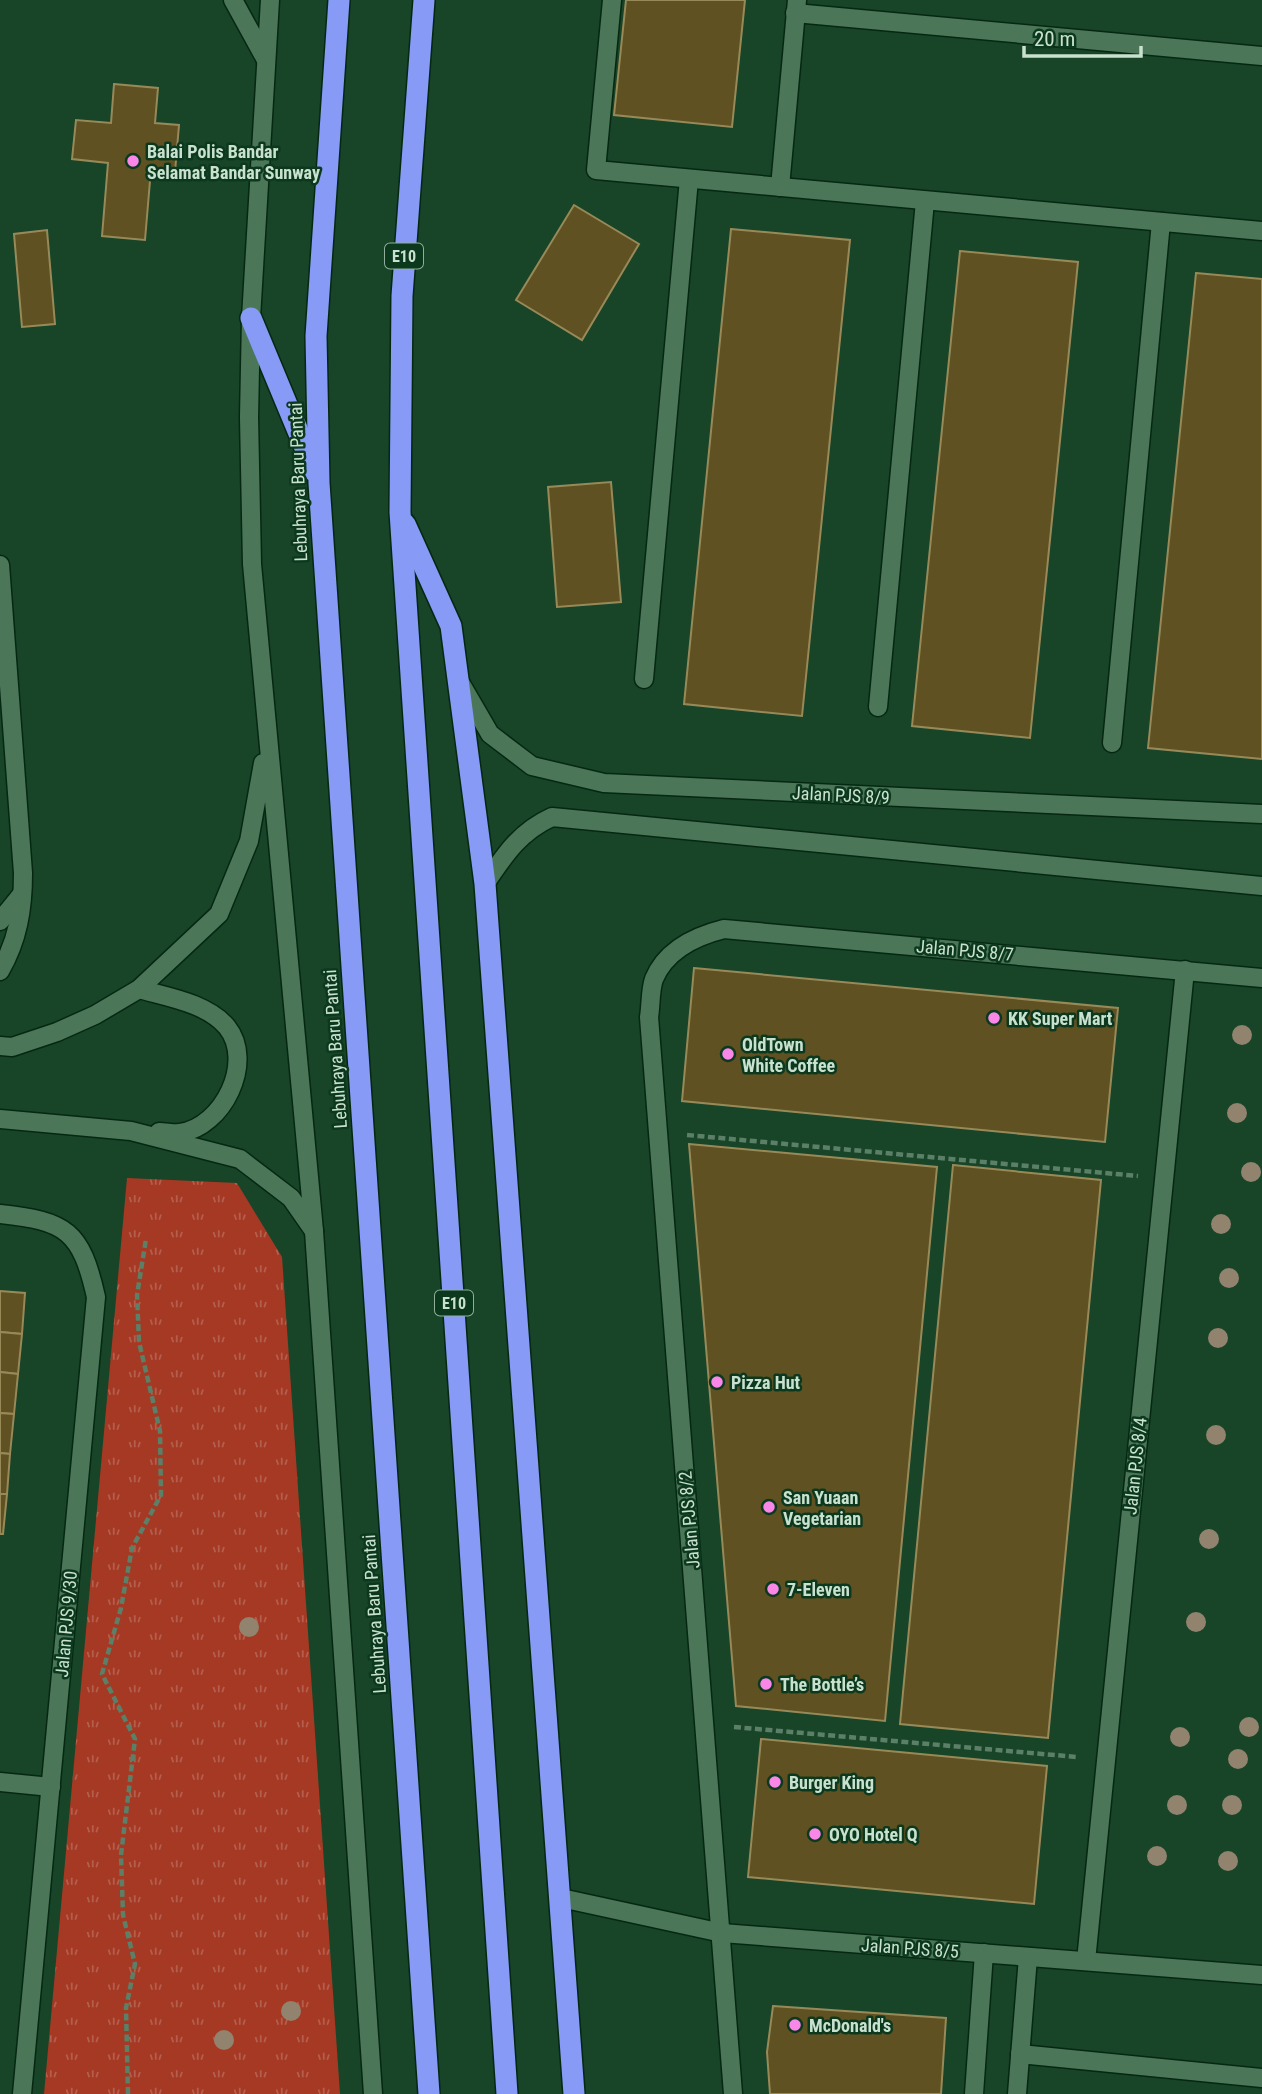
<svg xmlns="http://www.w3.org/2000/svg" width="1262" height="2094" font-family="'Roboto Condensed',sans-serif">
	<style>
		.park { fill: url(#park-tufts) }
		.building { fill: #5f5121; stroke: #988959; stroke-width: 2 }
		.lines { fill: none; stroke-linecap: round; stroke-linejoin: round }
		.lane-casing { stroke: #062813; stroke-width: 21 }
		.street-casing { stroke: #062813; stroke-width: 21 }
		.secondary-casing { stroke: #062813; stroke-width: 21 }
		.highway-casing { stroke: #062813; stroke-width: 24 }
		.path { stroke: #5b7f67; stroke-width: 4.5; stroke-dasharray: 7 3.5; stroke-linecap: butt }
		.lane { stroke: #4b7758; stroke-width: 18 }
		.street { stroke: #4b7758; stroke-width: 18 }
		.secondary { stroke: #4b7758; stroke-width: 18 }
		.highway { stroke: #869af6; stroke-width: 21 }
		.tree { fill: #91836e }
		.poi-dot { fill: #f987e8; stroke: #0c391e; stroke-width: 2.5 }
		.labels { text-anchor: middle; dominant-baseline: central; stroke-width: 5; stroke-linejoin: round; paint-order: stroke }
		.shield { fill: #0c391e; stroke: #90af9a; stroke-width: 2 }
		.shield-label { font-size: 16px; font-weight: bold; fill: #c9e1cf }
		.poi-label { font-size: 18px; font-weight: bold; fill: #c9e1cf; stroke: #0c391e; text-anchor: start }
		.street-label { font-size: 18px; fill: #c9e1cf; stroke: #0c391e }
	</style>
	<defs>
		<pattern id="park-tufts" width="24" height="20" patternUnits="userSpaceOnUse" patternTransform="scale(1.75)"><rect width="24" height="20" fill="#a53924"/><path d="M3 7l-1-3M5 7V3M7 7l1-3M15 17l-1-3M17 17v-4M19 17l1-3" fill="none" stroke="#b45f4d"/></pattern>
	</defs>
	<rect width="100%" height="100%" fill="#184428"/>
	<polygon class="park" points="127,1178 237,1183 282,1257 340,2094 44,2094"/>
	<g class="building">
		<polygon points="626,0 745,0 732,127 614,115"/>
		<polygon points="114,84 158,88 155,123 179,125 175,172 151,169 145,240 102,236 108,163 72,159 76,120 111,123"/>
		<polygon points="574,205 639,244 582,340 516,300"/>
		<polygon points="731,229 850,240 802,716 684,704"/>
		<polygon points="47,230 55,324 22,327 14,234"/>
		<polygon points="960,251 1078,262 1030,738 912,726"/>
		<polygon points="1196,273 1262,279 1262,759 1148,748"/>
		<polygon points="611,482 621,602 557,607 548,487"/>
		<polygon points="694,968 1118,1008 1105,1142 682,1101"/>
		<polygon points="689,1144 937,1167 885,1721 736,1706"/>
		<polygon points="953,1165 1101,1180 1048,1738 900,1724"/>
		<polygon points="0,1291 25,1293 22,1334 0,1332"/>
		<polygon points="0,1332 22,1334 18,1374 0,1372"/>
		<polygon points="0,1372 18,1374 14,1414 0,1413"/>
		<polygon points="0,1413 14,1414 10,1454 0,1453"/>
		<polygon points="0,1453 10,1454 7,1494 0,1494"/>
		<polygon points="0,1494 7,1494 3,1534 0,1534"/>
		<polygon points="761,1739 1047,1766 1034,1904 748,1877"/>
		<polygon points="773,2006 946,2018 941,2094 770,2094 767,2052"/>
	</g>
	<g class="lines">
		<g class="lane-casing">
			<g id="lane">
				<polyline points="612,0 596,170 1262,231"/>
				<polyline points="795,13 1262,56"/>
				<polyline points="780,187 797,0"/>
				<polyline points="644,679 689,179"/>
				<polyline points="878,707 925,201"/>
				<polyline points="1112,743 1161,222"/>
				<polyline points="0,1782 51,1787"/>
				<polyline points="1020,2054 1262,2078"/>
				<polyline points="974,2094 984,1953"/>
				<polyline points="1017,2094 1028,1957"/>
			</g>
		</g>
		<g class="street-casing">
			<g id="street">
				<polyline points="233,0 266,60"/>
				<path d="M0 565 23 873C23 909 18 940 0 971"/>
				<polyline points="0,921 22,894"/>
				<path d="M0 1214C67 1221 81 1231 96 1297L22 2094"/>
				<polyline points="561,1898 722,1933 1262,1975"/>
				<polyline points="1086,1961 1185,970"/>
				<path d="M733 2094 649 1017C651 1006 650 990 654 979 666 950 696 936 724 929L1262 978"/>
			</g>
		</g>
		<g class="secondary-casing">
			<g id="secondary">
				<polyline points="270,0 251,318 249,417 252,564 314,1231 373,2094"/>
				<polyline points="461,684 490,734 532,766 604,783 1262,814"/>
				<path d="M485 884C504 856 519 832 552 817L1262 886"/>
				<path d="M139 989C167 997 207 1003 227 1027 255 1062 223 1127 180 1133 174 1134 166 1132 159 1132"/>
				<polyline points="0,1046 12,1047 57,1032 95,1015 139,989 219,914 249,841 263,763"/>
				<polyline points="0,1119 131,1131 240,1159 291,1198 314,1231"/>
			</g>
		</g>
		<g class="highway-casing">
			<g id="highway">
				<polyline points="339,0 316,336 319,483 429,2094"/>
				<polyline points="424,0 402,296 400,512 507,2094"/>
				<polyline points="251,318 315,472"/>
				<polyline points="405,524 451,626 485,884 574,2094"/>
			</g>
		</g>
		<g class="path">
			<polyline points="687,1135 1138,1176"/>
			<polyline points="734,1727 1077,1757"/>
			<polyline points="128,2094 126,2008 135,1964 123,1915 121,1855 135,1739 102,1674 121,1608 132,1548 161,1495 160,1431 139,1342 137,1295 146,1239"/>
		</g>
		<use href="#lane" class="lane"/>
		<use href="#street" class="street"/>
		<use href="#secondary" class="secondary"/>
		<use href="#highway" class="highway"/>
	</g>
	<g class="tree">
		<circle cx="1242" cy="1035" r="10"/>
		<circle cx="1237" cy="1113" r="10"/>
		<circle cx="1251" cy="1172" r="10"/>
		<circle cx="1221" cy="1224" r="10"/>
		<circle cx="1229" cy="1278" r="10"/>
		<circle cx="1218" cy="1338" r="10"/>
		<circle cx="1216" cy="1435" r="10"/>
		<circle cx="1209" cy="1539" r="10"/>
		<circle cx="1196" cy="1622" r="10"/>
		<circle cx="249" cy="1627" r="10"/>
		<circle cx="1249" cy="1727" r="10"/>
		<circle cx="1180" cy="1737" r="10"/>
		<circle cx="1238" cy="1759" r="10"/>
		<circle cx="1177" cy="1805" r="10"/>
		<circle cx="1232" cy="1805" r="10"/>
		<circle cx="1157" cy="1856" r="10"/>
		<circle cx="1228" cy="1861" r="10"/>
		<circle cx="291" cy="2011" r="10"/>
		<circle cx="224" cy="2040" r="10"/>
	</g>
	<g class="poi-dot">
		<circle cx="133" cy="161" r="7"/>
		<circle cx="994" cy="1018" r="7"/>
		<circle cx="728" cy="1054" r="7"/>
		<circle cx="717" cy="1382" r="7"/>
		<circle cx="769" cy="1507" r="7"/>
		<circle cx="773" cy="1589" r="7"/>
		<circle cx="766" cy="1684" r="7"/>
		<circle cx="775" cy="1782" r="7"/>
		<circle cx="815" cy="1834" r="7"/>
		<circle cx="795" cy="2025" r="7"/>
	</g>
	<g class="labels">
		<g class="shield">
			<rect x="385" y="243.5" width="38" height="25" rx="5"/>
			<rect x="435" y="1290.5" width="38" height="25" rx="5"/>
		</g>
		<g class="shield-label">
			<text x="404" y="256">E10</text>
			<text x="454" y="1303">E10</text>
		</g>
		<g class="poi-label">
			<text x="147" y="151">Balai Polis Bandar<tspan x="147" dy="21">Selamat Bandar Sunway</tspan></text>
			<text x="1008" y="1018">KK Super Mart</text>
			<text x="742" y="1044">OldTown<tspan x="742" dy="21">White Coffee</tspan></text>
			<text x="731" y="1382">Pizza Hut</text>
			<text x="783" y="1497">San Yuaan<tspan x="783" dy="21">Vegetarian</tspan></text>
			<text x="787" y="1589">7-Eleven</text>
			<text x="780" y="1684">The Bottle’s</text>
			<text x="789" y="1782">Burger King</text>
			<text x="829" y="1834">OYO Hotel Q</text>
			<text x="809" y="2025">McDonald's</text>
		</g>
		<g class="street-label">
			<text transform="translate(298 482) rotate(-92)">Lebuhraya Baru Pantai</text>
			<text transform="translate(841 795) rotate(3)">Jalan PJS 8/9</text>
			<text transform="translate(965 950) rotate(5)">Jalan PJS 8/7</text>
			<text transform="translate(335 1049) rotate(-94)">Lebuhraya Baru Pantai</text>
			<text transform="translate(1135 1466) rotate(-84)">Jalan PJS 8/4</text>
			<text transform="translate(689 1520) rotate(-95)">Jalan PJS 8/2</text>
			<text transform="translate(374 1614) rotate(-94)">Lebuhraya Baru Pantai</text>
			<text transform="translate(66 1624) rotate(-85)">Jalan PJS 9/30</text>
			<text transform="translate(910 1948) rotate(4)">Jalan PJS 8/5</text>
		</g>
	</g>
	<path d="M1024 46v10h117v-10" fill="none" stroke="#c9e1cf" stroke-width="3.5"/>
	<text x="1034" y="46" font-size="21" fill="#c9e1cf" stroke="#0c391e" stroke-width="5" paint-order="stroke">20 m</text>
</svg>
